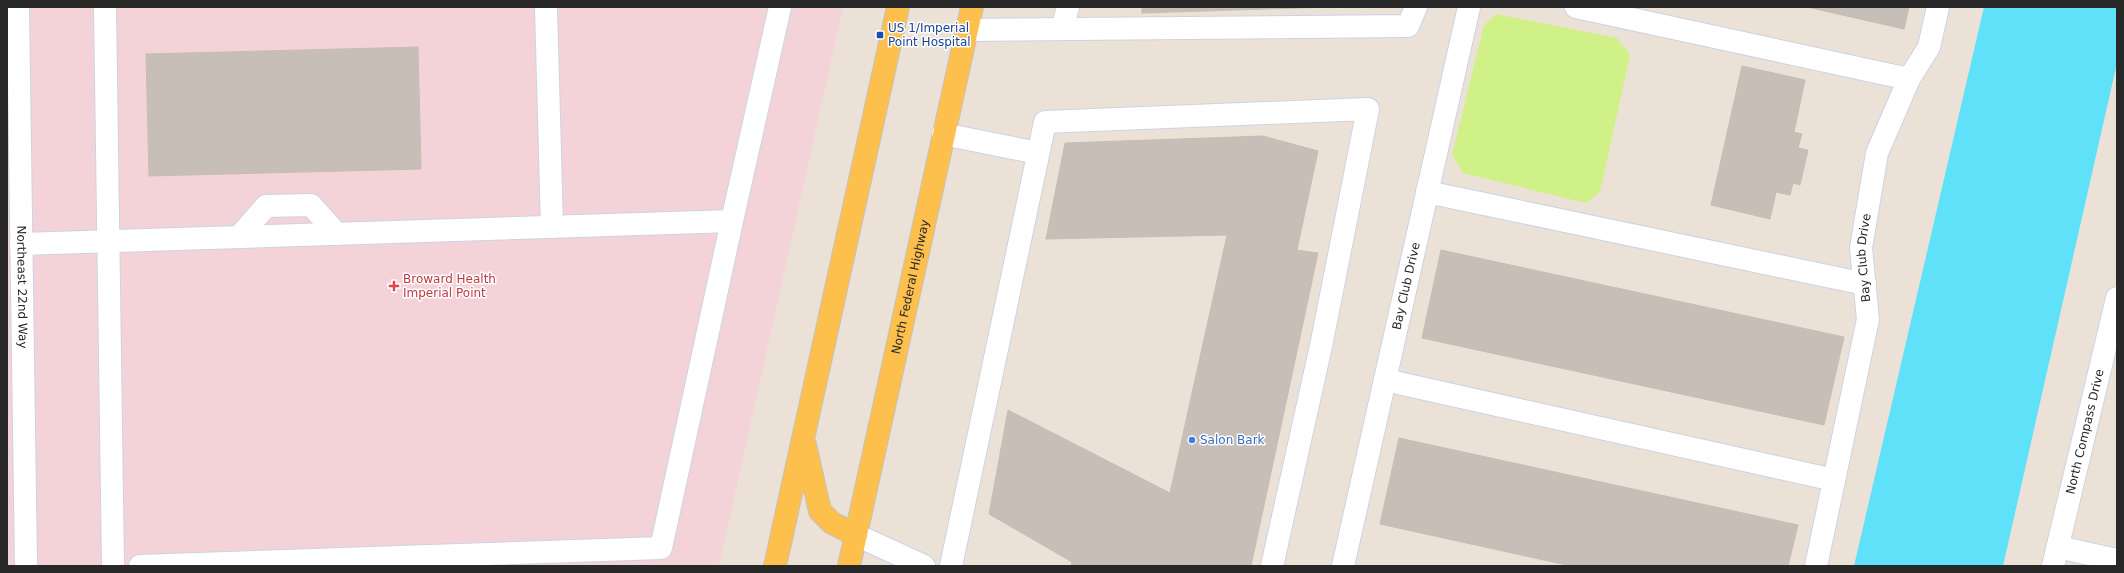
<svg xmlns="http://www.w3.org/2000/svg" width="2124" height="573" font-family="'DejaVu Sans',sans-serif">
	<style>
		.medical { fill: #f4d3d8 }
		.pitch { fill: #d0f188 }
		.water { fill: #5fe1f9 }
		.building { fill: #c7beb8; stroke: #c7bdb1 }
		.lines { fill: none; stroke-linecap: round; stroke-linejoin: round }
		.minor-casing { stroke: #cdd3e3; stroke-width: 24 }
		.major-casing { stroke: #c3c3c3; stroke-width: 24 }
		.minor { stroke: #fff; stroke-width: 22 }
		.major { stroke: #fdc04c; stroke-width: 22 }
		.transit-dot { fill: #1a4fb4; stroke: #fff; stroke-width: 1.5 }
		.health-dot { fill: #e0444e; stroke: #fff; stroke-width: 1.5 }
		.shop-dot { fill: #3f7fe0; stroke: #fff; stroke-width: 1.5 }
		.labels { text-anchor: middle; dominant-baseline: central; stroke-width: 3; stroke-linejoin: round; paint-order: stroke }
		.transit-label { font-size: 12px; fill: #164399; stroke: #fff; text-anchor: start }
		.street-label { font-size: 12px; fill: #282828; stroke: #fff }
		.health-label { font-size: 12px; fill: #be3a42; stroke: #fff; text-anchor: start }
		.shop-label { font-size: 12px; fill: #366cbe; stroke: #fff; text-anchor: start }
	</style>
	<rect width="100%" height="100%" fill="#ece1d7"/>
	<polygon class="medical" points="7,7 843,7 719,566 7,566"/>
	<polygon class="pitch" points="1496,14 1617,38 1630,55 1600,192 1586,203 1463,173 1452,155 1484,25"/>
	<polygon class="water" points="1984,7 2117,7 2117,63 2003,566 1854,566"/>
	<g class="building">
		<polygon points="1142,7 1331,7 1142,13"/>
		<polygon points="1807,7 1909,7 1904,29"/>
		<polygon points="418,47 421,169 149,176 146,54"/>
		<polygon points="1742,66 1805,80 1794,132 1802,134 1798,148 1808,150 1800,185 1793,183 1790,195 1776,192 1770,219 1711,205"/>
		<polygon points="1263,136 1318,151 1297,250 1318,253 1251,566 1071,566 1072,562 989,514 1008,410 1170,493 1227,235 1046,239 1065,143"/>
		<polygon points="1441,250 1844,337 1824,425 1422,338"/>
		<polygon points="1399,438 1798,525 1788,566 1571,566 1380,524"/>
	</g>
	<g class="lines">
		<g class="minor-casing">
			<g id="minor">
				<path id="s1" d="M18 7 26 566"/>
				<polyline points="105,7 113,566"/>
				<polyline points="546,7 552,227"/>
				<polyline points="1576,7 1909,79"/>
				<polyline points="1062,29 1068,7"/>
				<polyline points="967,30 1408,26 1416,7"/>
				<polyline points="943,134 1038,153"/>
				<polyline points="1427,192 1865,284"/>
				<polyline points="732,221 780,7"/>
				<polyline points="239,237 266,206 311,205 337,234"/>
				<polyline points="21,244 732,221 661,548 140,566"/>
				<polyline points="1385,380 1834,480"/>
				<polyline points="856,535 924,566"/>
				<polyline points="2058,547 2117,560"/>
				<polyline points="951,566 1045,122 1368,109 1321,346 1272,566"/>
				<path id="s2" d="M1343 566 1469 7"/>
				<path id="s3" d="M1816 566 1868 319 1861 248 1877 153 1909 79 1929 47 1938 7"/>
				<path id="s4" d="M2053 566 2117 298"/>
			</g>
		</g>
		<g class="major-casing">
			<g id="major">
				<polyline points="805,445 820,511 832,523 856,535"/>
				<polyline points="775,566 898,7"/>
				<path id="s5" d="M849 566 972 7"/>
			</g>
		</g>
		<use href="#minor" class="minor"/>
		<use href="#major" class="major"/>
	</g>
	<rect class="transit-dot" x="876" y="31" width="8" height="8" rx="2"/>
	<path class="health-dot" d="M392 280h4v4h4v4h-4v4h-4v-4h-4v-4h4z"/>
	<circle class="shop-dot" cx="1192" cy="440" r="4"/>
	<g class="labels">
		<g class="transit-label">
			<text x="888" y="28">US 1/Imperial<tspan x="888" dy="14">Point Hospital</tspan></text>
		</g>
		<g class="street-label">
			<text stroke="none"><textPath href="#s3" startOffset="314">Bay Club Drive</textPath></text>
			<text stroke="none"><textPath href="#s1" startOffset="280">Northeast 22nd Way</textPath></text>
			<text stroke="none"><textPath href="#s5" startOffset="286">North Federal Highway</textPath></text>
			<text stroke="none"><textPath href="#s2" startOffset="287">Bay Club Drive</textPath></text>
			<text stroke="none"><textPath href="#s4" startOffset="138">North Compass Drive</textPath></text>
		</g>
		<g class="health-label">
			<text x="403" y="279">Broward Health<tspan x="403" dy="14">Imperial Point</tspan></text>
		</g>
		<g class="shop-label">
			<text x="1200" y="440">Salon Bark</text>
		</g>
	</g>
	<rect width="2124" height="573" fill="none" stroke="#282828" stroke-width="16"/>
</svg>
